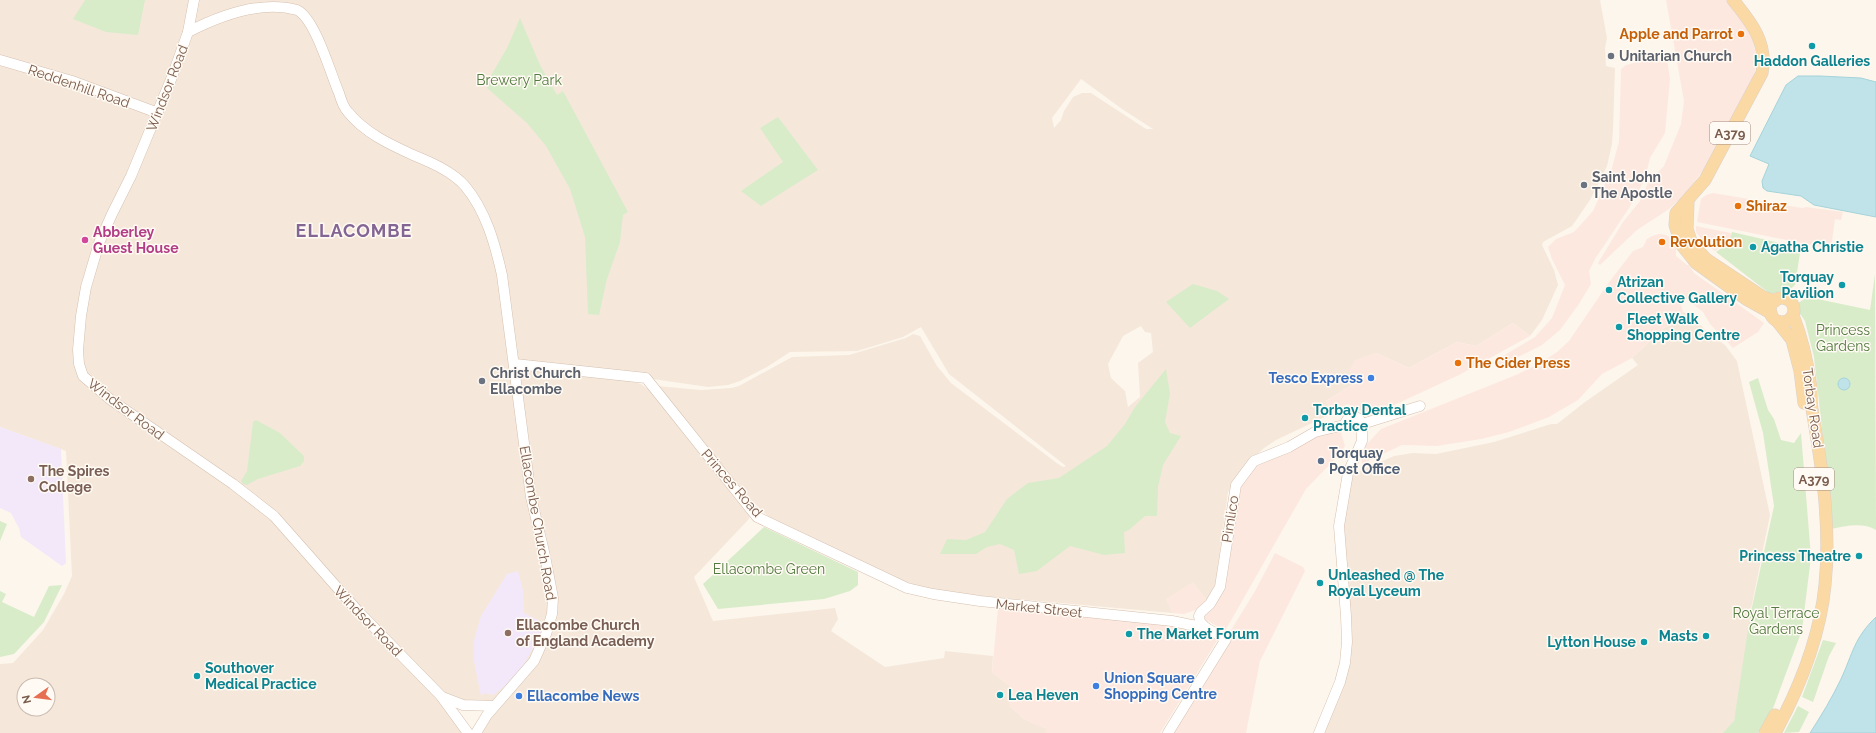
<svg xmlns="http://www.w3.org/2000/svg" width="1876" height="733" font-family="Raleway,sans-serif">
	<style>
		.residential { fill: #f5e8da; fill-rule: evenodd }
		.commercial { fill: #fde8e0 }
		.education { fill: #f3e8fa }
		.green { fill: #d8ecc9 }
		.water { fill: #bfe3e8; stroke: #a5d3da }
		.lines { fill: none; stroke-linecap: round; stroke-linejoin: round }
		.secondary-casing { stroke: #d6c0b0; stroke-width: 11 }
		.primary-casing { stroke: #dad1cd; stroke-width: 13 }
		.secondary { stroke: #fff; stroke-width: 10 }
		.primary { stroke: #fbd9a5; stroke-width: 12 }
		.food-dot { fill: #e8710a; stroke: #fffaf3; stroke-width: 1.5 }
		.culture-dot { fill: #0f9aa8; stroke: #fffaf3; stroke-width: 1.5 }
		.worship-dot { fill: #6b7280; stroke: #fffaf3; stroke-width: 1.5 }
		.hotel-dot { fill: #d1479c; stroke: #fffaf3; stroke-width: 1.5 }
		.shop-dot { fill: #3f7fe0; stroke: #fffaf3; stroke-width: 1.5 }
		.service-dot { fill: #5c6f8a; stroke: #fffaf3; stroke-width: 1.5 }
		.education-dot { fill: #8d6e63; stroke: #fffaf3; stroke-width: 1.5 }
		.labels { text-anchor: middle; dominant-baseline: central; stroke-width: 3; stroke-linejoin: round; paint-order: stroke }
		.shield { fill: #fffaf3; stroke: #a28b7f; stroke-width: 1 }
		.shield-label { font-size: 13px; font-weight: bold; fill: #7a5c4d }
		.food-label { font-size: 14px; font-weight: bold; fill: #c56008; stroke: #fffaf3; text-anchor: start }
		.worship-label { font-size: 14px; font-weight: bold; fill: #5b616d; stroke: #fffaf3; text-anchor: start }
		.culture-label { font-size: 14px; font-weight: bold; fill: #0d838f; stroke: #fffaf3; text-anchor: start }
		.park-label { font-size: 14px; fill: #537a41; stroke: #fffaf3 }
		.street-label { font-size: 14px; fill: #7a5c4d; stroke: #fffaf3 }
		.hotel-label { font-size: 14px; font-weight: bold; fill: #b23c85; stroke: #fffaf3; text-anchor: start }
		.shop-label { font-size: 14px; font-weight: bold; fill: #366cbe; stroke: #fffaf3; text-anchor: start }
		.service-label { font-size: 14px; font-weight: bold; fill: #4e5e75; stroke: #fffaf3; text-anchor: start }
		.education-label { font-size: 14px; font-weight: bold; fill: #785e54; stroke: #fffaf3; text-anchor: start }
		.district-label { font-size: 18px; font-weight: bold; letter-spacing: 1px; fill: #846695; stroke: #fffaf3 }
	</style>
	<rect width="100%" height="100%" fill="#fdf6ec"/>
	<g class="residential">
		<path d="M0 0H1600L1607 38 1605 48 1606 66 1615 68 1613 130 1612 144 1607 166 1590 200 1572 226 1543 242 1542 245 1554 270 1558 285 1542 320 1530 336 1513 323 1476 346 1457 342 1409 368 1376 353 1350 369 1353 384 1326 401 1332 411 1331 414 1276 440 1264 448 1246 465 1228 492 1215 588 1208 601 1171 609 1172 613 961 594 928 589 901 580 774 522 750 499 657 386 701 390 731 388 739 386 792 357 849 355 906 338 913 334 920 336 937 366 951 383 1058 464 1063 467 1066 466 949 374 921 327 903 337 857 351 790 352 767 367 740 381 728 385 708 387 646 378 515 364 519 403 553 598 534 661 494 706 451 701 468 733H0V664L13 663 43 630 64 594 72 576 66 451 0 427ZM1081 79 1122 109 1153 129H1146L1091 93H1082L1073 97 1064 111 1061 120 1054 128 1052 118ZM1141 326 1145 332 1151 333 1153 352 1138 363 1140 397 1128 407 1125 391 1111 378 1108 364 1123 336ZM24 685H48V709H24Z"/>
		<polygon points="1683,312 1692,316 1707,332 1725,345 1737,361 1770,515 1751,609 1739,699 1731,733 1324,733 1345,676 1343,524 1353,474 1394,456 1413,453 1436,454 1494,442 1551,424 1557,424 1585,402 1638,365 1632,358 1665,327 1677,323"/>
		<polygon points="525,370 630,381 641,384 650,391 750,513 749,519 694,577 713,621 835,608 838,619 831,631 885,667 944,658 945,651 993,656 992,672 1009,685 1010,706 1024,719 1047,729 1046,733 481,733 494,711 533,670 546,646 558,609 556,592 535,503 520,376"/>
	</g>
	<g class="commercial">
		<polygon points="1666,0 1728,0 1751,30 1757,61 1754,75 1704,169 1686,193 1669,209 1637,230 1600,265 1598,263 1623,222 1640,201 1648,183 1664,166 1681,124 1684,101"/>
		<polygon points="1667,59 1670,79 1665,133 1650,158 1645,179 1629,208 1595,259 1589,271 1591,284 1579,304 1560,330 1542,345 1496,368 1493,362 1535,337 1552,318 1565,285 1552,259 1548,247 1556,239 1574,232 1593,211 1612,168 1619,141 1621,69 1626,65 1645,60"/>
		<polygon points="1713,193 1802,208 1806,207 1843,212 1841,220 1835,219 1831,249 1697,222 1701,199 1706,195"/>
		<polygon points="1696,226 1731,233 1731,240 1715,251 1704,243 1696,232"/>
		<polygon points="1659,234 1666,235 1672,239 1676,247 1676,256 1687,265 1689,265 1694,273 1764,323 1758,332 1733,348 1710,324 1703,312 1683,296 1680,300 1683,312 1677,323 1665,327 1632,358 1602,374 1578,400 1549,417 1509,432 1481,439 1437,446 1402,445 1362,464 1361,455 1366,445 1381,429 1516,375 1542,362 1557,352 1569,341 1607,285 1633,251 1643,247 1647,239 1652,236"/>
		<polygon points="1513,323 1530,336 1459,375 1392,406 1375,411 1363,412 1348,404 1332,411 1327,403 1326,401 1353,384 1350,369 1355,360 1376,353 1409,368 1457,342 1476,346"/>
		<polygon points="1339,426 1345,446 1339,455 1306,489 1225,631 1203,618 1207,609 1212,605 1236,485 1254,461"/>
		<polygon points="1275,553 1303,567 1305,571 1260,661 1246,733 1168,733 1255,591"/>
		<polygon points="1193,582 1208,601 1198,609 1184,614 1172,613 1166,599"/>
		<polygon points="998,608 1171,625 1203,631 1218,639 1160,733 1046,733 1046,729 1024,719 1010,706 1009,685 992,672"/>
	</g>
	<g class="education">
		<polygon points="0,427 61,449 66,563 62,566 21,537 19,528 11,513 0,508"/>
		<polygon points="518,571 523,591 524,613 544,623 540,636 523,666 504,687 493,695 485,693 481,696 474,661 474,640 481,616 507,574"/>
	</g>
	<g class="green">
		<polygon points="85,0 145,0 138,35 106,32 73,19"/>
		<polygon points="520,18 540,65 557,95 563,91 628,212 623,215 620,242 607,279 599,315 588,314 585,237 570,189 546,146 527,123 487,88 489,79 507,48"/>
		<polygon points="778,117 818,170 761,206 741,191 783,162 760,128"/>
		<polygon points="1732,232 1798,247 1800,253 1795,285 1787,292 1780,294 1769,293 1716,252 1729,243"/>
		<path d="M1875 274 1876 530C1863 522 1845 526 1831 529L1824 447 1814 357 1805 321 1801 315 1794 312 1793 306 1808 297 1870 310Z"/>
		<polygon points="1193,284 1217,291 1229,299 1190,328 1166,302"/>
		<polygon points="1166,369 1170,394 1165,422 1170,433 1181,436 1163,465 1158,487 1157,516 1145,516 1129,530 1124,532 1125,553 1104,555 1070,546 1037,571 1019,574 1014,550 1000,544 987,547 976,554 940,554 947,539 966,540 985,532 1007,499 1016,492 1028,483 1059,478 1107,446 1125,424 1135,407"/>
		<polygon points="1758,378 1768,410 1774,419 1781,440 1794,443 1801,433 1811,557 1802,630 1772,711 1758,733 1723,733 1734,721 1750,616 1774,506 1763,433 1749,382"/>
		<polygon points="256,420 280,433 304,456 304,461 300,466 258,479 247,485 243,484 241,481 247,471 253,422"/>
		<polygon points="0,521 7,524 0,541"/>
		<polygon points="764,527 858,572 858,585 850,591 824,599 718,609 703,584"/>
		<polygon points="62,585 44,622 14,654 0,657 0,591 6,594 2,602 34,617 49,586"/>
		<polygon points="1823,640 1836,643 1829,656 1813,702 1802,697"/>
		<polygon points="1798,706 1809,712 1799,732 1784,733"/>
	</g>
	<g class="water">
		<polygon points="1820,76 1861,78 1876,82 1876,217 1814,205 1801,196 1767,191 1763,188 1762,181 1769,164 1750,156 1786,85 1798,76"/>
		<circle cx="1844" cy="384" r="6"/>
		<path d="M1876 617V733H1810C1821 716 1832 698 1841 679 1853 653 1854 638 1876 617Z"/>
	</g>
	<g class="lines">
		<g class="secondary-casing">
			<g id="secondary">
				<polyline points="194,0 188,32 172,77 131,176 112,214 99,243 86,287 81,316 78,350 79,364 83,376 111,400 233,484 274,516 357,610 441,696 468,733"/>
				<path d="M188 32C219 16 261 0 297 10 315 18 331 75 339 93 341 100 343 107 348 112 365 133 389 144 413 155 430 162 452 171 465 186 486 211 495 244 502 275L531 497 545 556 553 598 552 614 546 634 534 661 487 715 476 733"/>
				<polyline points="0,60 72,81 158,113"/>
				<polyline points="515,364 646,378 757,517 907,588 933,594 980,601 1172,621 1206,628 1226,639 1168,733"/>
				<polyline points="1362,424 1420,406"/>
				<polyline points="1206,628 1200,622 1199,616 1201,612 1210,604 1220,587 1236,485 1254,461 1289,447 1315,432 1344,425 1349,417 1358,418 1362,423 1362,441 1348,473 1339,526 1346,616 1347,642 1345,663 1340,682 1319,733"/>
				<polyline points="442,697 463,705 494,706"/>
			</g>
		</g>
		<g class="primary-casing">
			<g id="primary">
				<path d="M1733 0C1751 22 1768 43 1762 73L1705 180 1676 213 1675 225 1681 244 1696 263 1746 299 1771 313"/>
				<polyline points="1688,201 1687,229 1691,241 1697,249 1706,259 1763,297 1775,301"/>
				<circle cx="1782" cy="310" r="12"/>
				<polyline points="1777,321 1792,340 1800,371 1804,403"/>
				<polyline points="1765,733 1775,715"/>
				<path d="M1775 733C1800 687 1820 637 1825 585 1831 526 1822 467 1812 409 1810 400 1812 391 1810 382 1807 359 1801 336 1793 315"/>
			</g>
		</g>
		<use href="#secondary" class="secondary"/>
		<use href="#primary" class="primary"/>
	</g>
	<g class="food-dot">
		<circle cx="1741" cy="34" r="4"/>
		<circle cx="1738" cy="206" r="4"/>
		<circle cx="1662" cy="242" r="4"/>
		<circle cx="1458" cy="363" r="4"/>
	</g>
	<g class="culture-dot">
		<circle cx="1812" cy="46" r="4"/>
		<circle cx="1753" cy="247" r="4"/>
		<circle cx="1842" cy="285" r="4"/>
		<circle cx="1609" cy="290" r="4"/>
		<circle cx="1619" cy="327" r="4"/>
		<circle cx="1305" cy="418" r="4"/>
		<circle cx="1859" cy="556" r="4"/>
		<circle cx="1320" cy="583" r="4"/>
		<circle cx="1129" cy="634" r="4"/>
		<circle cx="1706" cy="636" r="4"/>
		<circle cx="1644" cy="642" r="4"/>
		<circle cx="197" cy="676" r="4"/>
		<circle cx="1000" cy="695" r="4"/>
	</g>
	<g class="worship-dot">
		<circle cx="1611" cy="56" r="4"/>
		<circle cx="1584" cy="185" r="4"/>
		<circle cx="482" cy="381" r="4"/>
	</g>
	<circle class="hotel-dot" cx="85" cy="240" r="4"/>
	<g class="shop-dot">
		<circle cx="1371" cy="378" r="4"/>
		<circle cx="1096" cy="686" r="4"/>
		<circle cx="519" cy="696" r="4"/>
	</g>
	<circle class="service-dot" cx="1321" cy="461" r="4"/>
	<g class="education-dot">
		<circle cx="31" cy="479" r="4"/>
		<circle cx="508" cy="633" r="4"/>
	</g>
	<g class="labels">
		<g class="shield">
			<rect x="1710" y="122" width="40" height="22" rx="3"/>
			<rect x="1794" y="468" width="40" height="22" rx="3"/>
		</g>
		<g class="shield-label">
			<text x="1730" y="133">A379</text>
			<text x="1814" y="479">A379</text>
		</g>
		<g class="food-label">
			<text x="1733" y="34" text-anchor="end">Apple and Parrot</text>
			<text x="1746" y="206">Shiraz</text>
			<text x="1670" y="242">Revolution</text>
			<text x="1466" y="363">The Cider Press</text>
		</g>
		<g class="worship-label">
			<text x="1619" y="56">Unitarian Church</text>
			<text x="1592" y="177">Saint John<tspan x="1592" dy="16">The Apostle</tspan></text>
			<text x="490" y="373">Christ Church<tspan x="490" dy="16">Ellacombe</tspan></text>
		</g>
		<g class="culture-label">
			<text x="1812" y="61" text-anchor="middle">Haddon Galleries</text>
			<text x="1761" y="247">Agatha Christie</text>
			<text x="1834" y="277" text-anchor="end">Torquay<tspan x="1834" dy="16">Pavilion</tspan></text>
			<text x="1617" y="282">Atrizan<tspan x="1617" dy="16">Collective Gallery</tspan></text>
			<text x="1627" y="319">Fleet Walk<tspan x="1627" dy="16">Shopping Centre</tspan></text>
			<text x="1313" y="410">Torbay Dental<tspan x="1313" dy="16">Practice</tspan></text>
			<text x="1851" y="556" text-anchor="end">Princess Theatre</text>
			<text x="1328" y="575">Unleashed @ The<tspan x="1328" dy="16">Royal Lyceum</tspan></text>
			<text x="1137" y="634">The Market Forum</text>
			<text x="1698" y="636" text-anchor="end">Masts</text>
			<text x="1636" y="642" text-anchor="end">Lytton House</text>
			<text x="205" y="668">Southover<tspan x="205" dy="16">Medical Practice</tspan></text>
			<text x="1008" y="695">Lea Heven</text>
		</g>
		<g class="park-label">
			<text x="519" y="80">Brewery Park</text>
			<text x="1843" y="330">Princess<tspan x="1843" dy="16">Gardens</tspan></text>
			<text x="769" y="569">Ellacombe Green</text>
			<text x="1776" y="613">Royal Terrace<tspan x="1776" dy="16">Gardens</tspan></text>
		</g>
		<g class="street-label">
			<text transform="translate(79 86) rotate(19)">Reddenhill Road</text>
			<text transform="translate(167 88) rotate(-69)">Windsor Road</text>
			<text transform="translate(1813 408) rotate(82)">Torbay Road</text>
			<text transform="translate(126 409) rotate(37)">Windsor Road</text>
			<text transform="translate(732 483) rotate(49)">Princes Road</text>
			<text transform="translate(1230 519) rotate(-81)">Pimlico</text>
			<text transform="translate(538 523) rotate(80)">Ellacombe Church Road</text>
			<text transform="translate(1039 608) rotate(6)">Market Street</text>
			<text transform="translate(368 621) rotate(46)">Windsor Road</text>
		</g>
		<g class="hotel-label">
			<text x="93" y="232">Abberley<tspan x="93" dy="16">Guest House</tspan></text>
		</g>
		<g class="shop-label">
			<text x="1363" y="378" text-anchor="end">Tesco Express</text>
			<text x="1104" y="678">Union Square<tspan x="1104" dy="16">Shopping Centre</tspan></text>
			<text x="527" y="696">Ellacombe News</text>
		</g>
		<g class="service-label">
			<text x="1329" y="453">Torquay<tspan x="1329" dy="16">Post Office</tspan></text>
		</g>
		<g class="education-label">
			<text x="39" y="471">The Spires<tspan x="39" dy="16">College</tspan></text>
			<text x="516" y="625">Ellacombe Church<tspan x="516" dy="16">of England Academy</tspan></text>
		</g>
		<g class="district-label">
			<text x="354" y="230">ELLACOMBE</text>
		</g>
	</g>
	<g transform="translate(36 697) rotate(256)"><circle r="19" fill="#fffaf3" stroke="#cabbb1"/>
	<path d="M0-3L7 15L0 10L-7 15Z" fill="#e76f51"/>
	<text y="-6" font-size="11" font-weight="bold" text-anchor="middle" fill="#7a5c4d">N</text>
	</g>
</svg>
